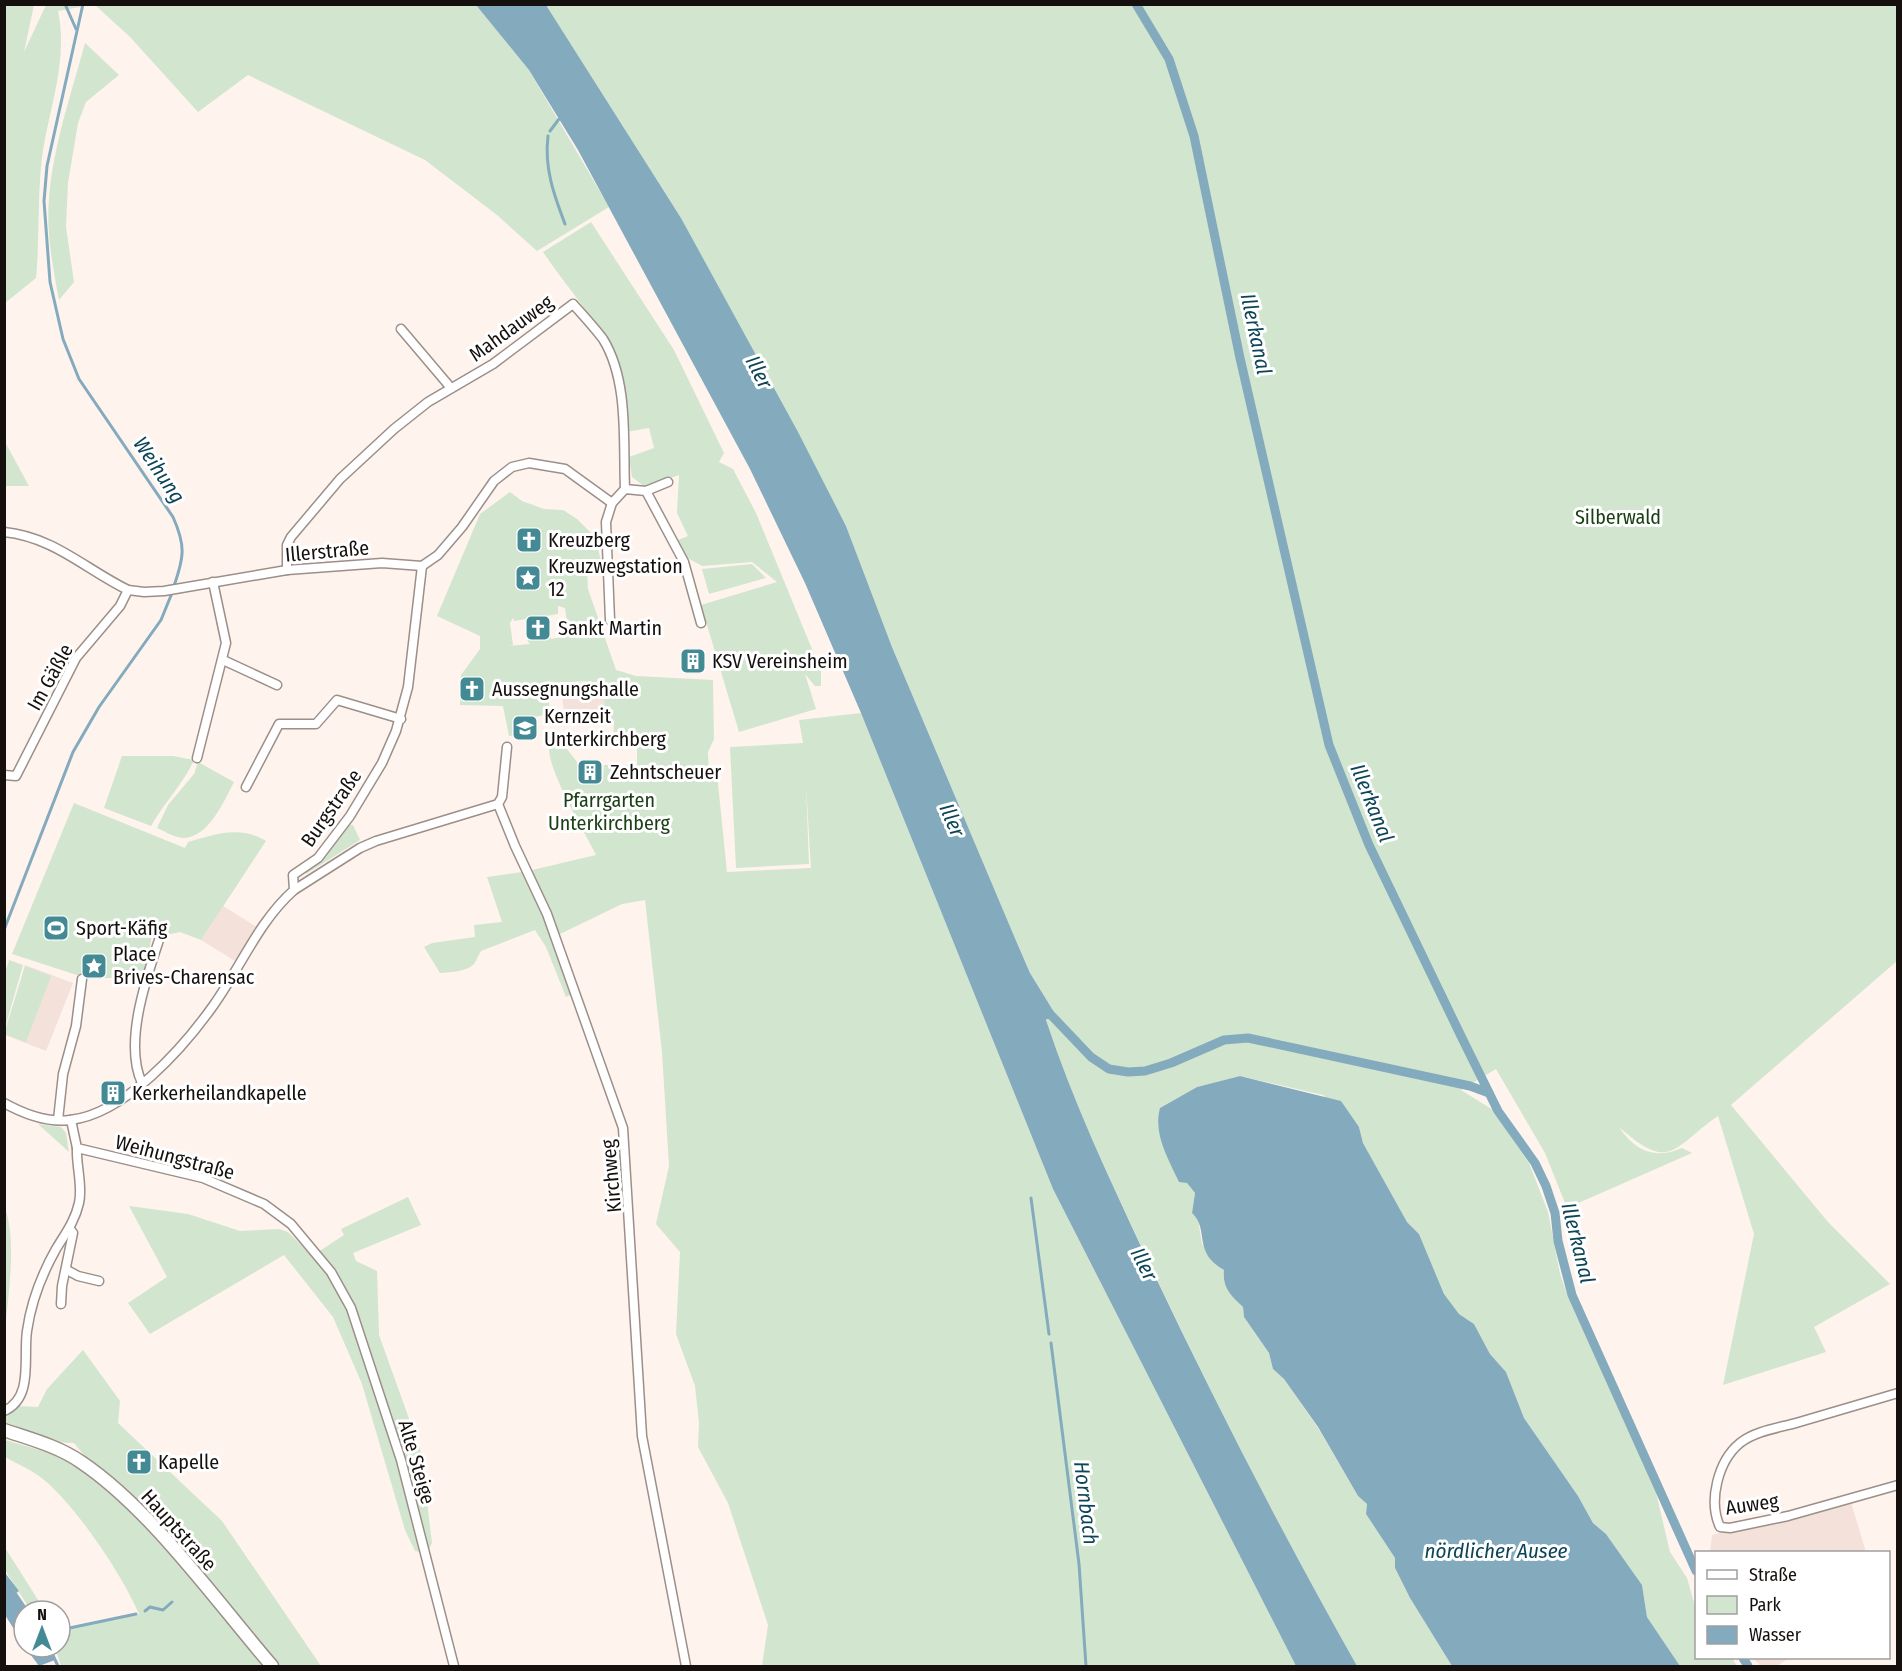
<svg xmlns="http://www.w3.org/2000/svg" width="1902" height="1671" font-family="'Fira Sans Condensed',sans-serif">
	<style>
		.built { fill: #f3e1da }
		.green { fill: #d2e5cf; fill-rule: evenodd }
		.water { fill: #83abbd }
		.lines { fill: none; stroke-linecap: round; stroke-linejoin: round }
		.stream { stroke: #83abbd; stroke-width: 3 }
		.canal { stroke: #83abbd; stroke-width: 9 }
		.street-casing { stroke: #9c8f89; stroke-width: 11 }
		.secondary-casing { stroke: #9c8f89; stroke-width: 15 }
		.street { stroke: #fff; stroke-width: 8 }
		.secondary { stroke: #fff; stroke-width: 12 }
		.labels { text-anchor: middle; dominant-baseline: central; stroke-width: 6; stroke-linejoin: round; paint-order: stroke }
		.street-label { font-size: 20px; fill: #15100e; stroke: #fff }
		.park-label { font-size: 20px; fill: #1b4016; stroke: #fff }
		.poi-label { font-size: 20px; fill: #15100e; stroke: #fff; text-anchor: start }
		.water-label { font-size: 21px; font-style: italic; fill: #0c4558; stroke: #fff }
	</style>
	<rect width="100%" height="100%" fill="#fff3ee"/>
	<g class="built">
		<polygon points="567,682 595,682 630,705 634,722 566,724 560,684"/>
		<polygon points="223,906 257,927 235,961 201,940"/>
		<polygon points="25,965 73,983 46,1051 5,1035"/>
		<polygon points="1850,1499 1866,1552 1710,1552 1712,1535"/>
		<polygon points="1753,1658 1789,1658 1777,1666 1761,1666"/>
	</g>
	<g class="green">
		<path d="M5 4 34 5 24 52 46 5H91L58 11C68 58 51 103 43 150 37 189 40 238 36 278L5 303Z"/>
		<polygon points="95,5 476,5 529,70 609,207 537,251 497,215 425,160 248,75 198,112 130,37"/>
		<path d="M546 5H1897V961L1731 1105 1828 1222 1890 1284 1814 1327 1826 1352 1723 1385 1754 1234 1718 1116C1672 1148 1671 1173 1619 1127 1635 1151 1655 1160 1682 1148L1692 1153 1567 1208 1545 1153 1496 1069 1461 1090 1493 1110 1529 1163 1548 1212 1560 1274 1568 1297 1654 1484 1670 1552 1687 1578 1696 1610V1658H1732L1737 1666H1680L1647 1617 1642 1585 1606 1534 1593 1523 1578 1496 1524 1418 1506 1372 1490 1354 1474 1324 1459 1314 1444 1294 1419 1234 1407 1222 1363 1143 1359 1127 1323 1095 1240 1076 1197 1087 1160 1108 1187 1183 1195 1193 1192 1213 1198 1219 1202 1244 1224 1270C1222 1288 1231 1296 1243 1307L1244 1317 1269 1353 1273 1369 1284 1379 1318 1428 1358 1496 1367 1504 1366 1514 1395 1558V1568L1410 1598 1452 1666H1357C1282 1533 1212 1397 1147 1258 1110 1180 1073 1102 1046 1020L1054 1012 1030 973 1017 943 892 647 846 526 681 218Z"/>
		<path d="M85 43 119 75 86 102 78 123 68 183 66 227 74 282 59 300C53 268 46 232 49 199 53 146 71 95 85 43Z"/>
		<path d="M591 222 674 350 724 453 719 462 733 469 756 513 821 671V686H815L805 674 816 709 739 732 701 605 777 582 752 562 702 566 686 557 678 540 688 536 677 513 679 475 645 487 632 477 629 457 654 448 649 428 626 432C624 416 625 397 622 381 612 336 569 291 543 252Z"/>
		<polygon points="4,442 5,442 29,486 5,486"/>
		<path d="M510 492 522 501 544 509 563 510 577 519 595 537 602 565 587 572 588 589 616 670 636 676 713 680 714 739 708 752 709 774H717L727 872 811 868 806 785 809 864 736 868 730 747 803 743 799 720 861 713 1053 1189 1296 1666H762L768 1625 728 1503 698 1447 699 1423 695 1386 676 1334 680 1252 656 1224 669 1166 662 1052 645 900 622 904 560 934 528 871 596 855C584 830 545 767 549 743L560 740 577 762V780L603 781 604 765H637V742L613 741 614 723 605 722 604 688C587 677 566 681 548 690L550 714C537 715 528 720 514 721L515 735 509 736 503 706 460 705 461 675 480 649V636L437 616 480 514ZM558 606 565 608 569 636 551 639 550 636 527 640 530 644 508 646 513 645 510 623 513 618 514 621 558 614Z"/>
		<polygon points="752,564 766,578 709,594 702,569"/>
		<path d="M122 756H173L194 760C183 784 164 803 151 826L104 808Z"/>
		<path d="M198 762 234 782C224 801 209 837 184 838 175 838 164 831 157 828L168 805 194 774Z"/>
		<path d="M74 803 185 848 188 842C215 834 241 825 266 841L201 940 180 932 166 935 153 930 144 978H86L12 954Z"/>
		<polygon points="348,825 353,825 360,840 306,874 304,871 314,867"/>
		<path d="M522 872 544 916 572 994 566 997 546 947 535 930 481 951C478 955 477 960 474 964 466 972 451 972 440 973L424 947 432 943 475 937 474 925 502 922 487 877Z"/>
		<polygon points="9,960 23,965 5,1028 5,973"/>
		<polygon points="25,966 51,976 26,1042 4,1034"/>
		<polygon points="38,1124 61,1127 66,1133 69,1152"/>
		<polygon points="408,1197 421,1225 353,1253 356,1261 377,1271 379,1335 421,1452 432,1543 427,1553 415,1551 405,1530 362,1384 333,1317 284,1255 150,1334 128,1303 167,1277 129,1206 188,1214 240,1231 279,1229 288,1232 312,1256 344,1235 341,1229"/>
		<path d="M5 1208C17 1241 8 1296 5 1331Z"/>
		<path d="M83 1350 120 1401 118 1423 222 1521 321 1666H61L55 1647H60V1630L139 1614C123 1576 76 1506 44 1480 33 1470 17 1464 5 1457V1440L92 1465 74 1443 51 1442 5 1422V1411L16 1406 38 1407 47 1389Z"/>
		<polygon points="4,1546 45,1611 31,1611 5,1570"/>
	</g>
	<g class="water">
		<path d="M476 5H546L681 218 798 432 846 526 892 647 1017 943 1030 973 1054 1012 1046 1020C1073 1102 1110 1180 1147 1259 1212 1397 1282 1533 1357 1666H1296L1053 1189 861 713 805 583 750 469 578 150 529 70Z"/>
		<path d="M1240 1076 1341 1101 1359 1127 1363 1143 1407 1222 1419 1234 1444 1294 1459 1314 1474 1324 1490 1354 1506 1372 1524 1418 1578 1496 1593 1523 1606 1534 1642 1585 1647 1617 1680 1666H1452L1410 1598 1395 1568V1558L1366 1514 1367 1504 1358 1496 1318 1427 1284 1379 1273 1369 1269 1353 1244 1317 1243 1307C1231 1296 1222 1288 1224 1270 1192 1252 1210 1230 1192 1213L1195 1193 1187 1183 1179 1182C1168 1158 1153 1134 1160 1108L1197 1087Z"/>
		<polygon points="4,1574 29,1611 24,1611 24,1645 5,1615"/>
		<polygon points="25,1647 49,1647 55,1660 39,1666"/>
	</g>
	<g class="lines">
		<g class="stream">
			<polyline points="65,4 76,29"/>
			<path d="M83 4 47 166 44 201 50 282 63 339 79 379 173 517C186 546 184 557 174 586"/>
			<polyline points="550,131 559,119"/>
			<path d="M548 136C544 168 554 195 565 224"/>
			<polyline points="4,930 73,752 99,707 161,620 172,593"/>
			<polyline points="1031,1198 1049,1334"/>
			<polyline points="1051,1343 1079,1564 1086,1666"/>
			<polyline points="4,1574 17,1591"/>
			<polyline points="145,1611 150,1607 163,1610 172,1602"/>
			<polyline points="60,1630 136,1614"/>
			<polyline points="49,1647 58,1666"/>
		</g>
		<g class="canal">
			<polyline points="1136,4 1169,59 1194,136 1240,358 1329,745 1369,845 1461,1036 1498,1111 1535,1163 1546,1186 1555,1213 1558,1241 1572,1295 1696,1571"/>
			<polyline points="1040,1013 1051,1015 1091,1057 1109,1069 1128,1072 1145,1071 1171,1063 1224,1040 1248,1038 1470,1086 1489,1093"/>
			<polyline points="1743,1658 1748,1666"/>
		</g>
		<g class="street-casing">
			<g id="street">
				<polyline points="401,329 451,388"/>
				<polyline points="646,491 684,562 701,623"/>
				<path d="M4 532C54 537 85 569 128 590L144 592 164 591 287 570 382 563 422 566 438 555 462 527 494 481 512 467 529 463 565 469 612 503 625 489 646 491 668 482"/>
				<path d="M287 570V545L291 537 340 479 394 429 428 402 493 364 573 304C583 315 594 327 603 339 629 381 623 442 625 489"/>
				<polyline points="610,620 606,522 612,503"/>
				<polyline points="223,660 277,685"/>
				<polyline points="197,758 226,643 213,582"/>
				<polyline points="4,775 16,776 76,658 120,606 128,590"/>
				<polyline points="246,787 279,724 316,724 337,700 401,719"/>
				<polyline points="498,804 515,846 547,914 623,1128 642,1436 686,1666"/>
				<polyline points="294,890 360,848 376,841 498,804 502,797 507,747"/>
				<path d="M142 1083C123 1043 147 976 160 937"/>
				<path d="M4 1103C24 1114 47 1123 70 1120 125 1114 183 1048 213 1006 241 967 258 922 294 890L293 875 318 858 350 816 382 763 396 731 408 687 422 566"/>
				<polyline points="58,1120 63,1074 76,1026 82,979"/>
				<polyline points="71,1120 77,1148 203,1178 264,1204 291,1224 331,1272 351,1308 401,1460 454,1666"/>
				<polyline points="67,1270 78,1276 99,1281"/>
				<polyline points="61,1304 62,1286 73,1233 70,1229"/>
				<path d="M1898 1393C1864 1403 1830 1413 1796 1423 1778 1428 1755 1431 1740 1443 1718 1461 1708 1501 1720 1527L1730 1528 1788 1516 1898 1485"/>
				<path d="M4 1411C34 1398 23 1357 27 1331 31 1302 42 1274 56 1249 65 1234 75 1221 79 1203 83 1186 76 1166 77 1148"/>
			</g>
		</g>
		<g class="secondary-casing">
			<path id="secondary" d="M4 1430C30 1439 58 1446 81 1462 151 1509 216 1601 272 1666"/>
		</g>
		<use href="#street" class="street"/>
		<use href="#secondary" class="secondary"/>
	</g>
	<defs>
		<g id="church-square" transform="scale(1.35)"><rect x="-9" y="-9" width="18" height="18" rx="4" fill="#448a95" stroke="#fff"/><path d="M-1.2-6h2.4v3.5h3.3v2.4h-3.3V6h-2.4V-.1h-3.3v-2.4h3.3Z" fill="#fff"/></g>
		<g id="sight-square" transform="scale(1.35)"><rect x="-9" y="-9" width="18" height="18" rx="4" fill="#448a95" stroke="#fff"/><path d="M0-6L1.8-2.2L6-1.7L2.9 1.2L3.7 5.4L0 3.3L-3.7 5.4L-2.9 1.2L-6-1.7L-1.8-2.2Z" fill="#fff"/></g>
		<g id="building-square" transform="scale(1.35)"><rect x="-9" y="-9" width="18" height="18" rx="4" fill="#448a95" stroke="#fff"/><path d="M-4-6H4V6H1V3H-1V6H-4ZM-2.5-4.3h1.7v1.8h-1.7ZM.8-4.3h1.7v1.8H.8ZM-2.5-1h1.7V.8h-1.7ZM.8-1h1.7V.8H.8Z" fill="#fff"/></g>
		<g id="school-square" transform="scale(1.35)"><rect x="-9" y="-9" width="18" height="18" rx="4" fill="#448a95" stroke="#fff"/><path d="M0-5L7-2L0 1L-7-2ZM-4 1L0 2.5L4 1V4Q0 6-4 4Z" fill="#fff"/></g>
		<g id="stadium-square" transform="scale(1.35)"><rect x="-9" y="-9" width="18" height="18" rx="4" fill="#448a95" stroke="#fff"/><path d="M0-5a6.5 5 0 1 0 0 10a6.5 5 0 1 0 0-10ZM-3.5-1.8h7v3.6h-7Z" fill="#fff"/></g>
	</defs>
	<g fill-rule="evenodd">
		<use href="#church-square" x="529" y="540"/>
		<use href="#sight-square" x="528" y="578"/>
		<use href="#church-square" x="538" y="628"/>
		<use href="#building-square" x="693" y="661"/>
		<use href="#church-square" x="472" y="689"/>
		<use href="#school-square" x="525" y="728"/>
		<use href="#building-square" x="590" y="772"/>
		<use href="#stadium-square" x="56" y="928"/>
		<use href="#sight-square" x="94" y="966"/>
		<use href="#building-square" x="113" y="1093"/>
		<use href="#church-square" x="139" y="1462"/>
	</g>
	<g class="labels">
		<g class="street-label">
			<text transform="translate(511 328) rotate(-36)">Mahdauweg</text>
			<text transform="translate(327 551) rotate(-5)">Illerstraße</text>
			<text transform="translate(50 677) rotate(-61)">Im Gäßle</text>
			<text transform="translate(331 808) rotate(-55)">Burgstraße</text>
			<text transform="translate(175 1157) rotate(15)">Weihungstraße</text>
			<text transform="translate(611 1176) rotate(-95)">Kirchweg</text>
			<text transform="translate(417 1462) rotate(74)">Alte Steige</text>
			<text transform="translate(1752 1504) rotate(-8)">Auweg</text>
			<text transform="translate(179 1530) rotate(48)">Hauptstraße</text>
		</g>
		<g class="park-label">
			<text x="1618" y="517">Silberwald</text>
			<text x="609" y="800">Pfarrgarten<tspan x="609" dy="23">Unterkirchberg</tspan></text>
		</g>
		<g class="poi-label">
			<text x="548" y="540">Kreuzberg</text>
			<text x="548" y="566">Kreuzwegstation<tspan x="548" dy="23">12</tspan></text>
			<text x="558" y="628">Sankt Martin</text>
			<text x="712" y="661">KSV Vereinsheim</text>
			<text x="492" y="689">Aussegnungshalle</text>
			<text x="544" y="716">Kernzeit<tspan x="544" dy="23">Unterkirchberg</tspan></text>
			<text x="610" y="772">Zehntscheuer</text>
			<text x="76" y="928">Sport-Käfig</text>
			<text x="113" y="954">Place<tspan x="113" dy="23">Brives-Charensac</tspan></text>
			<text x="132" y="1093">Kerkerheilandkapelle</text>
			<text x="158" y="1462">Kapelle</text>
		</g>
		<g class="water-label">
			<text transform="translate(1256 334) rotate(78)">Illerkanal</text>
			<text transform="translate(759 372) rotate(63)">Iller</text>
			<text transform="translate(159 470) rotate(56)">Weihung</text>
			<text transform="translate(1372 803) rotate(68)">Illerkanal</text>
			<text transform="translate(952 820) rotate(67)">Iller</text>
			<text transform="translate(1578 1243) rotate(76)">Illerkanal</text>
			<text transform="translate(1144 1264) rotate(63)">Iller</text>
			<text transform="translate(1086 1503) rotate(83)">Hornbach</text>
			<text x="1496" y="1551">nördlicher Ausee</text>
		</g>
	</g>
	<rect width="1902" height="1671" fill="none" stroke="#15100e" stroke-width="12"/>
	<rect x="1695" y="1551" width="195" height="108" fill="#ffffff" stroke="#a19f9f" stroke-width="1.5"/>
	<rect x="1707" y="1570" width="30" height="9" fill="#ffffff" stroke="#a19f9f" stroke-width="1.5"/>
	<text x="1749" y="1581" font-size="18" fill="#15100e">Straße</text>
	<rect x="1707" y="1596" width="30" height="18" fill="#d2e5cf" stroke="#a19f9f" stroke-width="1.5"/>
	<text x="1749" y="1611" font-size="18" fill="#15100e">Park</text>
	<rect x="1707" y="1626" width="30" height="18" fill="#83abbd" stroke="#a19f9f" stroke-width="1.5"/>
	<text x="1749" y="1641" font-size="18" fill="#15100e">Wasser</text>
	<g transform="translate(42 1629)"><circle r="28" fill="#ffffff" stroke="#a19f9f" stroke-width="1.5"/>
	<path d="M0-4.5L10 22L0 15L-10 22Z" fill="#448a95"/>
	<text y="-9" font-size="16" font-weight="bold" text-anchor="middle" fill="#15100e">N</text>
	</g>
</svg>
